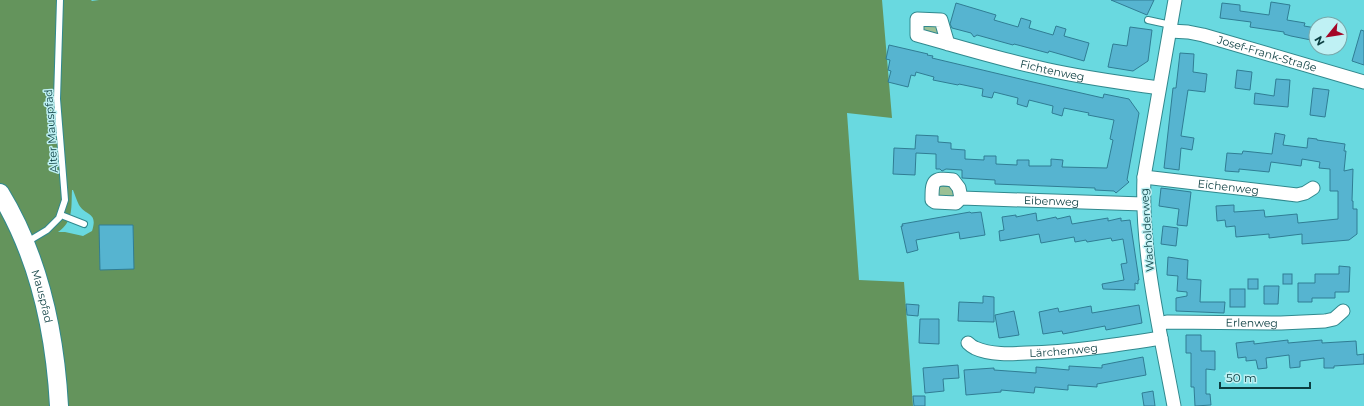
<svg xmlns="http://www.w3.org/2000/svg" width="1364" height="406" font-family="Montserrat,sans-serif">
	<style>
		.green { fill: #9cc195 }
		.forest { fill: #64945c; fill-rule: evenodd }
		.building { fill: #56b4d0; stroke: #307d94 }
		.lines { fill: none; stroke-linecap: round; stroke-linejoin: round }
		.lane-casing { stroke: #31898e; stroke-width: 8 }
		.street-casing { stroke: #31898e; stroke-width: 15 }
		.secondary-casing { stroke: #31898e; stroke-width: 20 }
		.lane { stroke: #fff; stroke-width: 6 }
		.street { stroke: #fff; stroke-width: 13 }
		.secondary { stroke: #fff; stroke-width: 18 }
		.labels { text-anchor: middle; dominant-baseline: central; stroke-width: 3; stroke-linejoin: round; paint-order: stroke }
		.street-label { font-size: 11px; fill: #0c3e41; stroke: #bff1f4 }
	</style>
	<rect width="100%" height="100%" fill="#69d9e0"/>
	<g class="green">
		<polygon points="924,25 936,25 938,31 937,34 924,30"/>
		<polygon points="950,185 955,193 952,198 938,197 938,186"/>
	</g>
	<path class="forest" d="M0 0H91L92 1 99 0H882L892 118 847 113 859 280 904 282 913 406H0ZM72 190H73C75 195 77 201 79 205 87 217 98 212 92 231L83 236 65 232H58C74 221 71 207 72 190Z"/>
	<g class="building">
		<polygon points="1111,0 1154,0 1147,15"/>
		<polygon points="1271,2 1290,5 1287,20 1305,23 1304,26 1316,28 1316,41 1291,36 1284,34 1284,32 1250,27 1251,22 1220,18 1222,3 1240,5 1240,11 1269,15"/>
		<polygon points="956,3 996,15 994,20 1018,27 1021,18 1031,21 1029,28 1053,35 1056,26 1066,29 1064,36 1089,43 1084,61 1049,51 1048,53 1014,44 1013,45 977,35 974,37 971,33 952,28 950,24"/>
		<polygon points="1130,27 1152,30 1148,61 1133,71 1108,67 1113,44 1127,46"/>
		<polygon points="1361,30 1364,31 1364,65 1352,61"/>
		<polygon points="889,45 928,54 927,55 933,56 932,58 1033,82 1103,98 1104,94 1129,99 1139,113 1127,180 1129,182 1116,193 1114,191 1095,190 1095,188 995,184 995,180 962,178 962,170 946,169 942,171 940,169 936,169 936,154 916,153 915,175 893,174 894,148 915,149 916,135 938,136 938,142 951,143 951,149 965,150 965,159 984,160 984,156 996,156 996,164 1017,165 1017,160 1029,160 1029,166 1051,166 1051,159 1063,160 1062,167 1107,168 1113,140 1110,139 1114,120 1088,115 1089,113 1064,108 1062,116 1052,113 1053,106 1029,100 1027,107 1017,104 1018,98 994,92 992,98 982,96 983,89 959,84 958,85 933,80 934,77 916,72 915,76 911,75 908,87 888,82 891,71 888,70 890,60 886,59"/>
		<polygon points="1180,53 1194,54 1193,72 1207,74 1205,92 1188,90 1181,136 1194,138 1192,150 1181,148 1179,170 1164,168 1173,88 1176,88"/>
		<polygon points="1237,70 1252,72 1250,90 1235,88"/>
		<polygon points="1276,79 1290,80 1288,107 1254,104 1255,93 1274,96"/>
		<polygon points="1313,88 1329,90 1325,117 1310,115"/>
		<polygon points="1275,133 1285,135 1283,145 1307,148 1308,138 1317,139 1317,140 1345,144 1344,151 1346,151 1344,171 1353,169 1352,201 1353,201 1353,209 1357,209 1357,234 1349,240 1302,244 1302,234 1269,238 1269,234 1236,237 1235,226 1226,227 1225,220 1217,221 1216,206 1234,205 1234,212 1264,210 1265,217 1297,214 1298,223 1338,219 1338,191 1330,191 1330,169 1319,168 1320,162 1302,159 1301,166 1271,162 1269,172 1239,169 1239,172 1225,171 1227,153 1242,154 1243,151 1272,154"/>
		<polygon points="1161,188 1191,192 1187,226 1177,225 1179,209 1159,206"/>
		<polygon points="970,212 971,213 981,212 985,235 960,239 959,232 916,240 918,250 907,253 901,226 903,226 902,224"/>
		<polygon points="1036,213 1037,221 1056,217 1057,219 1070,216 1072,224 1108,218 1108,221 1121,218 1121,221 1130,220 1139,280 1138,280 1138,284 1135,283 1135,290 1103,289 1102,284 1124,280 1121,264 1127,263 1123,239 1112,241 1111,238 1087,242 1086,240 1075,242 1074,237 1041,243 1039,234 1000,241 999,231 1004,230 1002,217 1016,215 1016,217"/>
		<polygon points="99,225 133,225 134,269 100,270"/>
		<polygon points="1163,226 1178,228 1176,246 1161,244"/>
		<polygon points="1168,257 1188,260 1187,279 1201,280 1200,302 1225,302 1224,313 1176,311 1176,298 1187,296 1187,292 1177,291 1178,276 1167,275"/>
		<polygon points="1339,266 1350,267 1349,292 1335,292 1335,298 1312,298 1312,302 1298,302 1298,283 1315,283 1315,274 1339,274"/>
		<rect x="1283" y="274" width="9" height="10"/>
		<rect x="1248" y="279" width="10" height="10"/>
		<polygon points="1264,286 1279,286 1278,304 1264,304"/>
		<rect x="1230" y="289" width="15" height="18"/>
		<polygon points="983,296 994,297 994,322 958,321 959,302 983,303"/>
		<polygon points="906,304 919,305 918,316 907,315"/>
		<polygon points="1139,305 1142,323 1106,330 1105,326 1063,334 1062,331 1043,334 1039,312 1058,308 1059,312 1091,306 1092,313"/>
		<polygon points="1014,311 1019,335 999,338 995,315"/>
		<polygon points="920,319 939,319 939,344 919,343"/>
		<polygon points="1186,335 1201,335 1201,351 1215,351 1215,370 1206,369 1206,394 1210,394 1211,405 1195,406 1194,387 1191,387 1191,353 1186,353"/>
		<polygon points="1288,340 1288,343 1322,340 1322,343 1356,341 1357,355 1364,354 1364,364 1334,366 1334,368 1324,368 1324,358 1300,361 1300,367 1290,368 1289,355 1266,358 1267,368 1258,369 1256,360 1246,361 1246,357 1238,358 1236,343 1254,341 1254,344"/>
		<polygon points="1143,357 1146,375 1097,384 1097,387 1068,385 1068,390 1035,387 1034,393 1001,390 1001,392 966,395 964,370 994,368 994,370 1036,373 1036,367 1069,370 1069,366 1102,368 1102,365"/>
		<polygon points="958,365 959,378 943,379 944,391 925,393 923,368"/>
		<polygon points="1153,391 1155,406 1144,406 1142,393"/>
		<polygon points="913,396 925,396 925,406 914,406"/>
	</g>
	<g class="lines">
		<g class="lane-casing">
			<g id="lane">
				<polyline points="1148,20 1171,25"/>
				<polyline points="61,215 84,224"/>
				<polyline points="27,242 47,230 59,218 65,200 57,99 60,0"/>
			</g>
		</g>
		<g class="street-casing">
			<g id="street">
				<path id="s1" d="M1170 31 1188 32 1203 35 1364 82"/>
				<path id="s2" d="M948 44 941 20 917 19V35C957 46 996 58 1036 67 1076 77 1118 82 1159 88"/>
				<path id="s3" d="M1144 177 1297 195 1305 193 1313 188"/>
				<path id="s4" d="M961 198 959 188 953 180C932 177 932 182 932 200L935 202 956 203 961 198 1143 204"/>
				<path id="s5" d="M1159 324 1167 322 1281 323 1325 321 1334 319 1343 311"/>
				<path id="s6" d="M968 343C970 345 973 347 975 348 990 355 1011 354 1027 353 1072 352 1116 345 1161 338"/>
				<path d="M1174 406C1160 330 1141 254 1144 177L1175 0"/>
			</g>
		</g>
		<g class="secondary-casing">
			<g id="secondary">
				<path id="s7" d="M0 193C39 257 55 332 59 406"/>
			</g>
		</g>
		<use href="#lane" class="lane"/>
		<use href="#street" class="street"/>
		<use href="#secondary" class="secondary"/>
	</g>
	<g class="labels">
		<g class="street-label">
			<text stroke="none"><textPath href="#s1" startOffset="100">Josef-Frank-Straße</textPath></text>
			<text stroke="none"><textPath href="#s2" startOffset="205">Fichtenweg</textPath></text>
			<text transform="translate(51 131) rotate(-94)">Alter Mauspfad</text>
			<text stroke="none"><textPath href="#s3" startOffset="85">Eichenweg</textPath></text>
			<text stroke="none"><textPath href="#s4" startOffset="180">Eibenweg</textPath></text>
			<text transform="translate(1147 230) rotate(-94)">Wacholderweg</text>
			<text stroke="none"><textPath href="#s7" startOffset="112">Mauspfad</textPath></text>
			<text stroke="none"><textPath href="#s5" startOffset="93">Erlenweg</textPath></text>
			<text stroke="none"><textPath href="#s6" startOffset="98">Lärchenweg</textPath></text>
		</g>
	</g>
	<g transform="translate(1328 36) rotate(240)"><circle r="19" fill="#bff1f4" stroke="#77a9ac"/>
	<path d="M0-3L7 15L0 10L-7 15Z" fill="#a40627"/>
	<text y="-6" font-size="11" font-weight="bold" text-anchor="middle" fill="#0c3e41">N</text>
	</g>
	<path d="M1220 382v6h90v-6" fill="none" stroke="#0c3e41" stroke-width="2"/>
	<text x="1226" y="382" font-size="12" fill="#0c3e41" stroke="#bff1f4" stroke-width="3" paint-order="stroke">50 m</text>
</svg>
